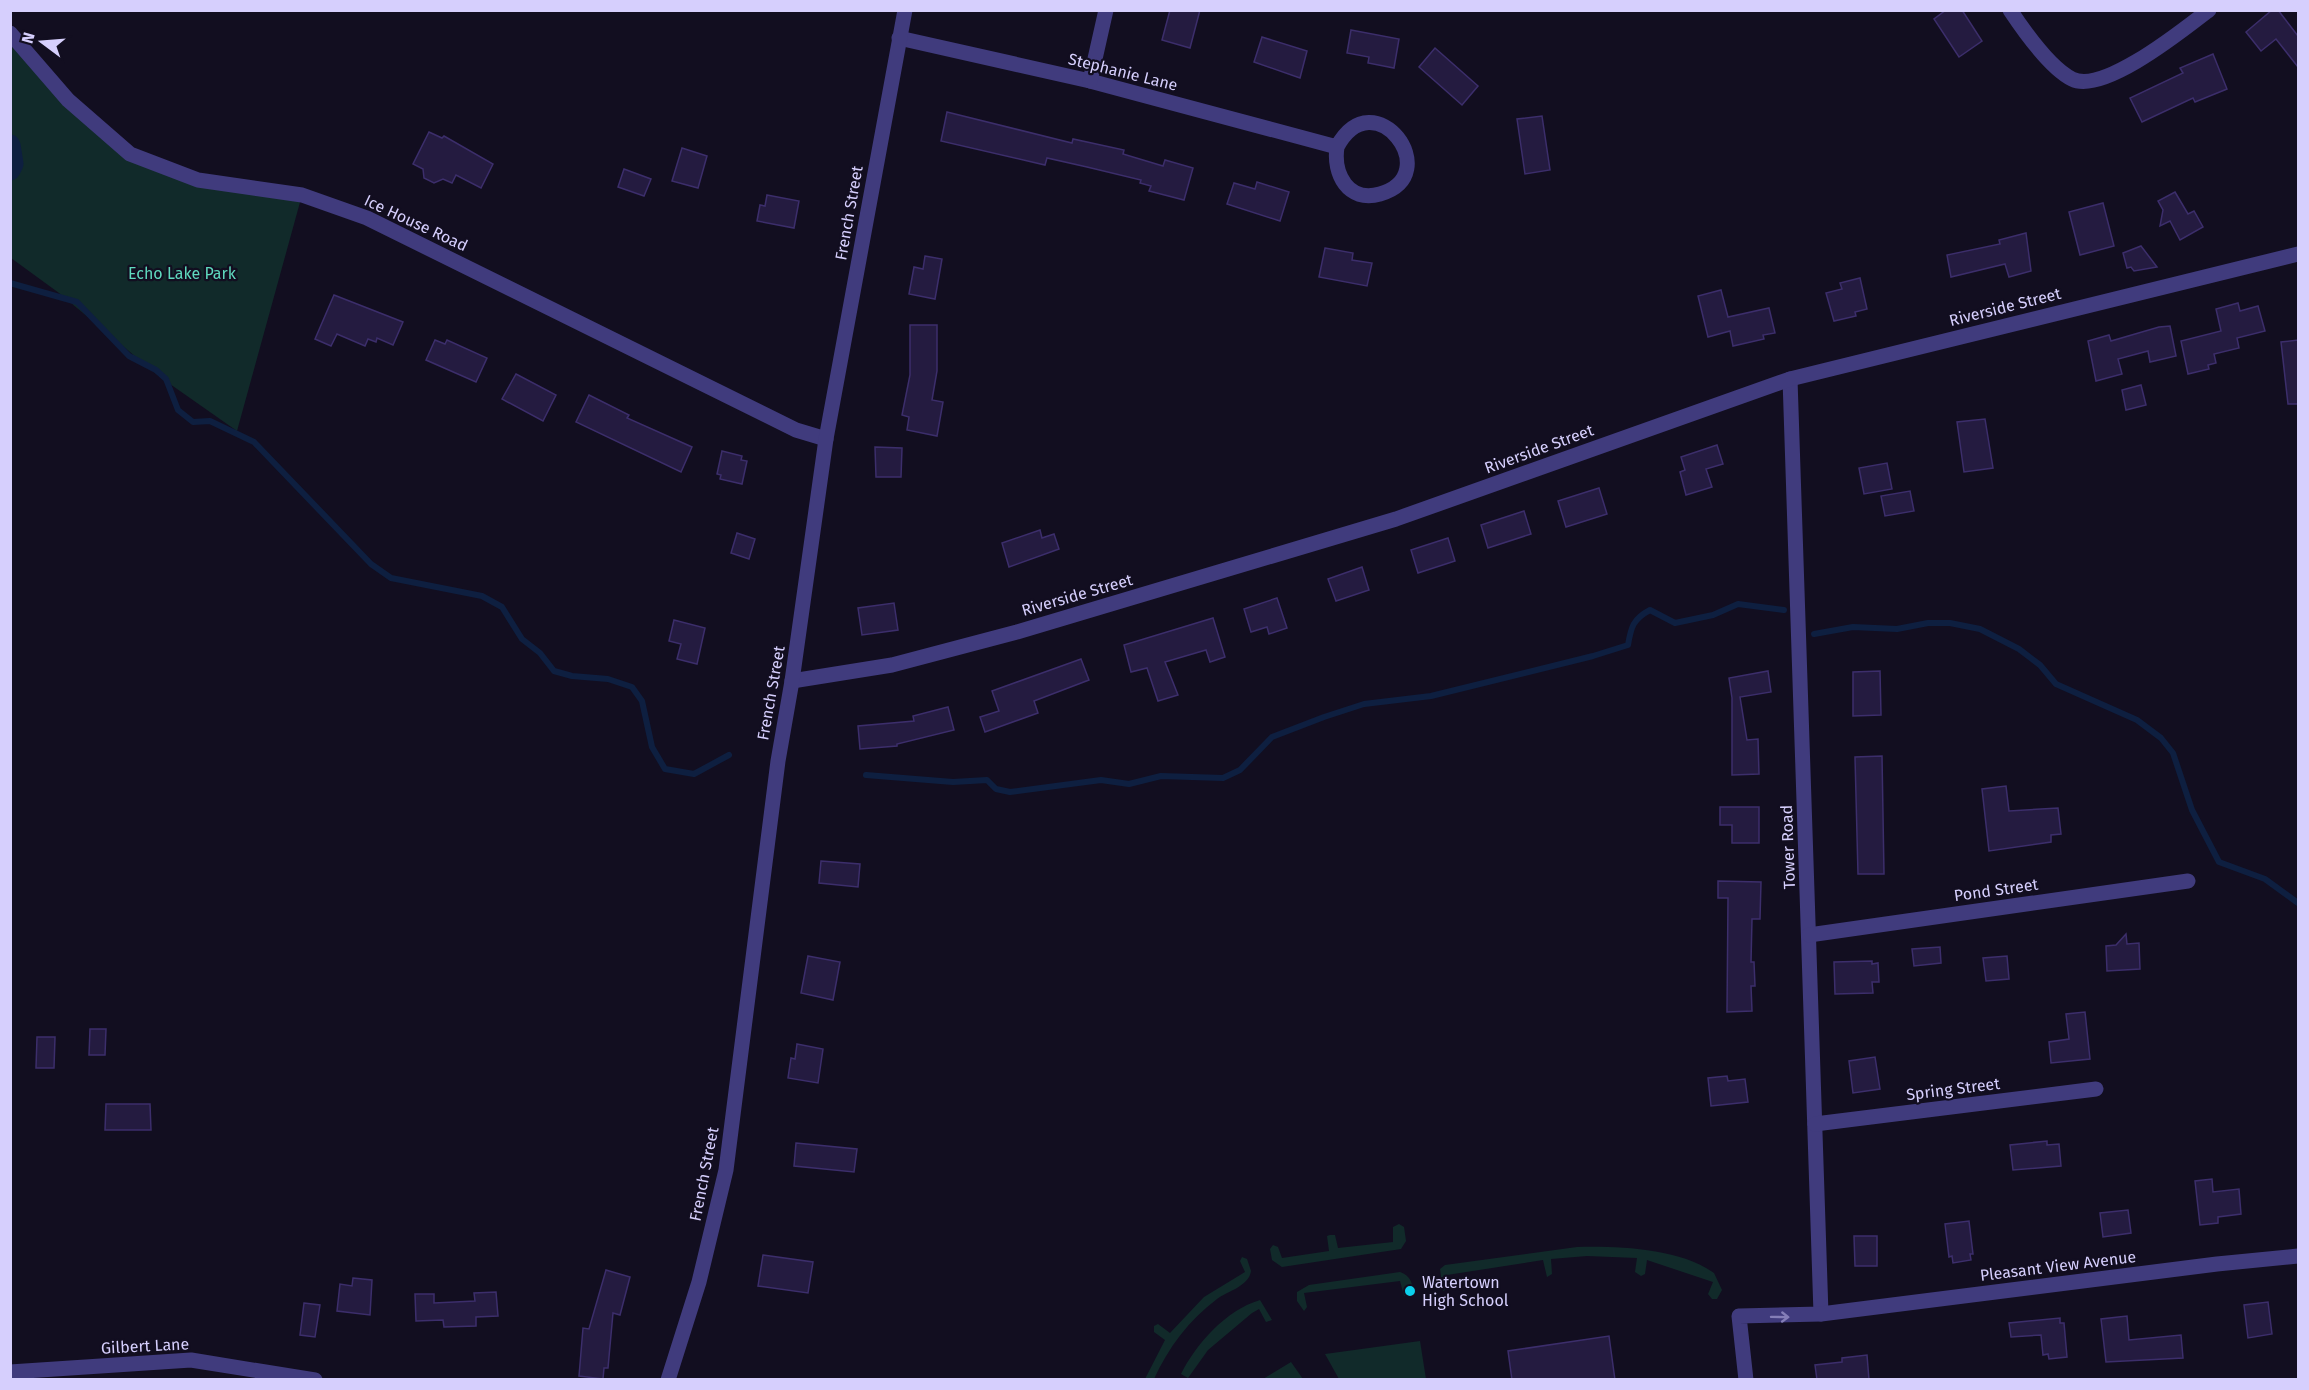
<svg xmlns="http://www.w3.org/2000/svg" width="2309" height="1390" font-family="'Fira Sans',sans-serif">
	<style>
		.green { fill: #112a2a }
		.lines { fill: none; stroke-linecap: round; stroke-linejoin: round }
		.stream { stroke: #0e1f40; stroke-width: 6 }
		.canal { stroke: #0e1f40; stroke-width: 21 }
		.building { fill: #241b40; stroke: #3c2e6b; stroke-width: 1.5 }
		.minor { stroke: #403b7d; stroke-width: 15 }
		.oneway { stroke: #847eb7 }
		.poi-dot { fill: #0cd0ec; stroke: #120e20; stroke-width: 2 }
		.labels { text-anchor: middle; dominant-baseline: central; stroke-width: 4.5; stroke-linejoin: round; paint-order: stroke }
		.street-label { font-size: 16px; fill: #d6cffd; stroke: #120e20 }
		.park-label { font-size: 16px; fill: #5fd9be; stroke: #120e20 }
		.poi-label { font-size: 16px; fill: #d6cffd; stroke: #120e20; text-anchor: start }
	</style>
	<rect width="100%" height="100%" fill="#120e20"/>
	<g class="green">
		<polygon points="10,33 130,154 198,180 302,195 237,431 160,377 59,293 11,258"/>
		<polygon points="1399,1224 1404,1227 1406,1241 1401,1249 1282,1267 1272,1260 1270,1249 1273,1245 1278,1247 1282,1258 1329,1251 1327,1236 1330,1235 1335,1235 1338,1248 1393,1242 1393,1227"/>
		<path d="M1577 1247C1618 1246 1679 1248 1714 1273L1722 1290 1717 1299H1712L1708 1294 1713 1282 1647 1260 1645 1274 1641 1276 1635 1272 1637 1258 1587 1256 1551 1259 1552 1274 1547 1277 1543 1260 1447 1275V1289L1443 1291 1440 1269 1445 1265Z"/>
		<path d="M1242 1257 1247 1259 1251 1271C1249 1286 1228 1291 1217 1299 1189 1320 1168 1348 1154 1379H1145L1165 1340 1154 1332V1326L1158 1324 1170 1333 1204 1297 1245 1272 1240 1261Z"/>
		<path d="M1400 1272C1410 1275 1415 1285 1411 1295L1404 1296 1400 1281 1304 1293 1307 1307 1304 1311 1297 1301V1292L1309 1285Z"/>
		<path d="M1260 1300 1272 1320 1266 1322 1259 1309 1252 1313 1208 1350 1188 1378 1181 1374C1196 1344 1226 1310 1260 1300Z"/>
		<polygon points="1420,1341 1426,1379 1339,1379 1325,1354"/>
		<polygon points="1291,1362 1303,1379 1263,1379"/>
	</g>
	<g class="lines">
		<g class="stream">
			<polyline points="10,283 77,302 129,356 156,370 166,379 178,410 193,422 210,421 254,442 371,564 391,578 482,596 502,607 522,639 540,653 554,671 572,676 608,679 632,687 642,701 652,747 665,769 694,774 729,755"/>
			<polyline points="1814,634 1853,627 1897,629 1928,623 1950,623 1980,629 2019,649 2040,665 2056,684 2137,720 2161,738 2173,753 2192,810 2219,862 2265,879 2298,903"/>
			<path d="M866 775 953 782 987 780 996 789 1010 792 1101 780 1129 784 1161 776 1223 778 1240 770 1272 737 1324 717 1364 704 1431 696 1593 656 1628 645C1631 627 1633 619 1650 610L1675 623 1713 615 1738 604 1784 610"/>
		</g>
		<polyline class="canal" points="10,145 13,164 10,170"/>
	</g>
	<g class="building">
		<polygon points="1170,10 1200,10 1190,48 1162,40"/>
		<polygon points="1946,10 1962,10 1982,41 1959,57 1934,19"/>
		<polygon points="2272,10 2278,10 2298,36 2298,67 2276,39 2261,51 2246,32"/>
		<polygon points="1351,30 1399,39 1394,68 1368,63 1369,57 1347,53"/>
		<polygon points="1262,37 1307,51 1300,78 1254,62"/>
		<polygon points="1435,48 1478,86 1462,105 1419,67"/>
		<polygon points="2213,54 2227,89 2195,102 2193,98 2142,122 2130,98 2183,73 2180,68"/>
		<polygon points="947,112 1072,143 1073,139 1124,150 1123,154 1163,166 1165,160 1193,168 1184,200 1149,191 1151,186 1140,183 1141,180 1087,167 1047,158 1045,165 941,141"/>
		<polygon points="1542,116 1550,170 1525,174 1517,119"/>
		<polygon points="429,132 442,138 444,136 493,164 481,188 456,175 452,183 443,179 434,183 424,178 423,169 413,164"/>
		<polygon points="682,148 707,156 698,188 672,181"/>
		<polygon points="624,169 651,179 644,196 618,187"/>
		<polygon points="1257,182 1289,192 1280,221 1227,204 1234,183 1255,189"/>
		<polygon points="2175,192 2188,214 2194,211 2203,227 2180,240 2170,221 2160,226 2163,210 2158,201"/>
		<polygon points="767,195 799,201 794,228 757,221 760,205 765,206"/>
		<polygon points="2103,203 2114,246 2080,255 2069,212"/>
		<polygon points="2026,233 2031,271 2009,277 2005,264 1951,277 1947,255 2000,244 1999,240"/>
		<polygon points="2141,246 2157,267 2134,271 2131,267 2127,268 2123,253"/>
		<polygon points="1325,248 1353,253 1352,260 1372,263 1367,286 1319,277"/>
		<polygon points="925,256 942,259 935,299 909,294 914,267 923,269"/>
		<polygon points="1860,278 1867,309 1855,312 1856,316 1834,321 1826,293 1842,289 1840,283"/>
		<polygon points="1721,290 1728,317 1769,308 1775,333 1763,335 1764,339 1733,346 1730,331 1708,337 1698,296"/>
		<polygon points="334,295 403,322 393,345 377,338 376,342 368,339 365,346 337,334 331,346 315,339"/>
		<polygon points="2238,303 2240,311 2258,306 2265,331 2237,338 2239,348 2214,354 2216,363 2208,365 2209,369 2188,374 2181,341 2221,331 2216,309"/>
		<polygon points="910,325 937,325 937,371 932,400 943,402 937,436 907,430 909,417 902,415 910,375"/>
		<polygon points="2170,326 2176,356 2150,362 2148,351 2118,359 2122,374 2096,381 2088,341 2109,335 2111,341 2159,327"/>
		<polygon points="435,340 445,344 447,340 487,358 476,382 426,360"/>
		<polygon points="2298,340 2298,404 2288,404 2281,342"/>
		<polygon points="516,374 556,395 543,421 502,399"/>
		<polygon points="2141,385 2146,405 2126,410 2122,390"/>
		<polygon points="589,395 629,415 627,418 692,447 681,472 576,422"/>
		<polygon points="1985,419 1993,468 1964,472 1957,422"/>
		<polygon points="1717,445 1723,464 1706,469 1712,487 1686,495 1680,472 1685,470 1681,457"/>
		<polygon points="875,447 902,448 901,477 876,477"/>
		<polygon points="722,451 742,456 741,460 747,461 742,484 720,479 721,475 717,474"/>
		<polygon points="1887,463 1892,489 1864,494 1859,468"/>
		<polygon points="1599,488 1607,514 1566,527 1558,501"/>
		<polygon points="1910,491 1914,511 1885,516 1881,496"/>
		<polygon points="1524,511 1531,534 1488,548 1481,525"/>
		<polygon points="1040,530 1042,538 1054,534 1059,549 1009,567 1002,543"/>
		<polygon points="737,533 755,539 749,559 731,553"/>
		<polygon points="1448,538 1455,561 1418,573 1411,550"/>
		<polygon points="1362,567 1369,590 1336,601 1328,579"/>
		<polygon points="1277,598 1287,628 1269,634 1267,627 1251,632 1244,609"/>
		<polygon points="894,603 898,630 862,635 858,608"/>
		<polygon points="1213,618 1225,657 1210,662 1206,650 1165,662 1178,695 1158,701 1147,668 1131,672 1124,645"/>
		<polygon points="674,620 705,628 697,664 677,659 681,644 669,641"/>
		<polygon points="1081,659 1089,680 1034,701 1038,713 985,732 980,717 999,711 992,691"/>
		<polygon points="1768,671 1771,692 1740,697 1747,740 1758,739 1759,774 1732,775 1732,698 1729,678"/>
		<polygon points="1880,671 1881,715 1853,716 1853,672"/>
		<polygon points="948,707 954,730 897,744 897,746 860,749 858,726 914,721 913,716"/>
		<polygon points="1882,756 1884,874 1858,874 1855,757"/>
		<polygon points="2006,786 2009,811 2058,808 2061,834 2051,835 2051,842 1989,851 1982,789"/>
		<polygon points="1720,807 1759,807 1759,843 1732,843 1732,825 1720,825"/>
		<polygon points="821,861 860,864 858,887 819,883"/>
		<polygon points="1718,881 1761,882 1760,919 1752,919 1751,962 1754,962 1755,986 1751,986 1752,1011 1727,1012 1728,898 1718,898"/>
		<polygon points="2126,934 2127,944 2139,943 2140,969 2107,971 2106,946 2116,945"/>
		<polygon points="1940,947 1941,963 1914,966 1912,949"/>
		<polygon points="808,956 840,962 833,1000 801,993"/>
		<polygon points="2007,956 2009,979 1986,981 1983,958"/>
		<polygon points="1872,961 1872,964 1878,963 1879,982 1872,982 1873,993 1835,994 1834,962"/>
		<polygon points="2085,1012 2090,1059 2051,1063 2049,1042 2069,1039 2066,1014"/>
		<polygon points="90,1029 106,1029 105,1055 89,1055"/>
		<polygon points="37,1037 55,1037 54,1068 36,1068"/>
		<polygon points="797,1044 823,1049 818,1083 788,1078 791,1058 795,1059"/>
		<polygon points="1875,1057 1880,1089 1853,1093 1849,1061"/>
		<polygon points="1727,1076 1728,1081 1745,1079 1748,1102 1711,1106 1708,1078"/>
		<polygon points="106,1104 150,1104 151,1130 105,1130"/>
		<polygon points="2047,1141 2047,1145 2059,1144 2061,1166 2013,1170 2010,1145"/>
		<polygon points="796,1143 857,1149 854,1172 794,1166"/>
		<polygon points="2212,1179 2213,1192 2239,1189 2241,1214 2218,1217 2218,1223 2200,1225 2195,1181"/>
		<polygon points="2128,1210 2131,1233 2103,1237 2100,1213"/>
		<polygon points="1969,1221 1973,1254 1970,1254 1971,1260 1953,1263 1952,1256 1949,1257 1945,1224"/>
		<polygon points="1854,1236 1877,1236 1877,1266 1855,1266"/>
		<polygon points="763,1255 813,1262 808,1293 758,1286"/>
		<polygon points="606,1270 630,1277 620,1315 613,1313 608,1368 604,1368 603,1379 579,1376 583,1328 589,1329"/>
		<polygon points="353,1278 372,1280 370,1315 337,1311 340,1284 352,1286"/>
		<polygon points="496,1292 498,1316 476,1317 476,1326 444,1327 443,1320 416,1321 415,1294 434,1294 434,1303 475,1301 474,1293"/>
		<polygon points="2268,1302 2272,1334 2248,1338 2244,1305"/>
		<polygon points="304,1303 320,1305 315,1337 300,1335"/>
		<polygon points="2127,1316 2129,1340 2181,1335 2183,1358 2106,1362 2101,1319"/>
		<polygon points="2060,1318 2060,1323 2064,1323 2067,1357 2049,1359 2048,1354 2043,1355 2041,1335 2011,1337 2009,1323"/>
		<polygon points="1609,1336 1615,1380 1512,1380 1508,1351"/>
		<polygon points="1867,1355 1869,1380 1817,1380 1815,1365 1842,1362 1842,1358"/>
	</g>
	<g class="lines">
		<g class="minor">
			<path d="M2010 10C2024 31 2050 68 2072 79 2103 95 2184 29 2209 10"/>
			<polyline points="10,33 68,100 130,154 198,180 302,195 367,218 796,430 826,439"/>
			<path d="M899 38 1090 81 1337 147C1374 78 1447 175 1380 194 1348 203 1333 174 1337 147"/>
			<polyline points="1090,81 1106,10"/>
			<polyline points="1790,379 1821,1314"/>
			<polyline points="792,681 892,665 1017,632 1396,519 1790,379 2298,254"/>
			<polyline points="1809,935 2188,881"/>
			<polyline points="1815,1124 2096,1089"/>
			<polyline points="10,1372 191,1360 315,1380"/>
			<polyline points="668,1380 699,1282 726,1170 778,761 792,681 826,439 905,10"/>
			<polyline points="1746,1380 1739,1316 1821,1314 2217,1264 2298,1256"/>
		</g>
	</g>
	<defs><path id="oneway-shaft" d="M-6 0H5M1.5-3L5.5 0L1.5 3" fill="none" stroke-width="1.6" stroke-linecap="round" stroke-linejoin="round" transform="scale(1.5)"/></defs>
	<use class="oneway" href="#oneway-shaft" transform="translate(1780 1317) rotate(1)"/>
	<circle class="poi-dot" cx="1410" cy="1291" r="6"/>
	<g class="labels">
		<g class="street-label">
			<text transform="translate(1123 72) rotate(14)">Stephanie Lane</text>
			<text transform="translate(849 213) rotate(-80)">French Street</text>
			<text transform="translate(416 223) rotate(25)">Ice House Road</text>
			<text transform="translate(2005 307) rotate(-14)">Riverside Street</text>
			<text transform="translate(1539 449) rotate(-20)">Riverside Street</text>
			<text transform="translate(1077 595) rotate(-16)">Riverside Street</text>
			<text transform="translate(771 693) rotate(-80)">French Street</text>
			<text transform="translate(1788 847) rotate(-92)">Tower Road</text>
			<text transform="translate(1996 890) rotate(-8)">Pond Street</text>
			<text transform="translate(1953 1089) rotate(-7)">Spring Street</text>
			<text transform="translate(704 1174) rotate(-79)">French Street</text>
			<text transform="translate(2058 1266) rotate(-7)">Pleasant View Avenue</text>
			<text transform="translate(145 1346) rotate(-3)">Gilbert Lane</text>
		</g>
		<g class="park-label">
			<text x="182" y="273">Echo Lake Park</text>
		</g>
		<g class="poi-label">
			<text x="1422" y="1282">Watertown<tspan x="1422" dy="18">High School</tspan></text>
		</g>
	</g>
	<rect width="2309" height="1390" fill="none" stroke="#d6cffd" stroke-width="24"/>
	<g transform="translate(42 42) rotate(286)" stroke="#120e20" stroke-width="4.5" paint-order="stroke">
	<path d="M0-4.5L10 22L0 15L-10 22Z" fill="#d6cffd"/>
	<text y="-9" font-size="16" font-weight="bold" text-anchor="middle" fill="#d6cffd">N</text>
	</g>
</svg>
